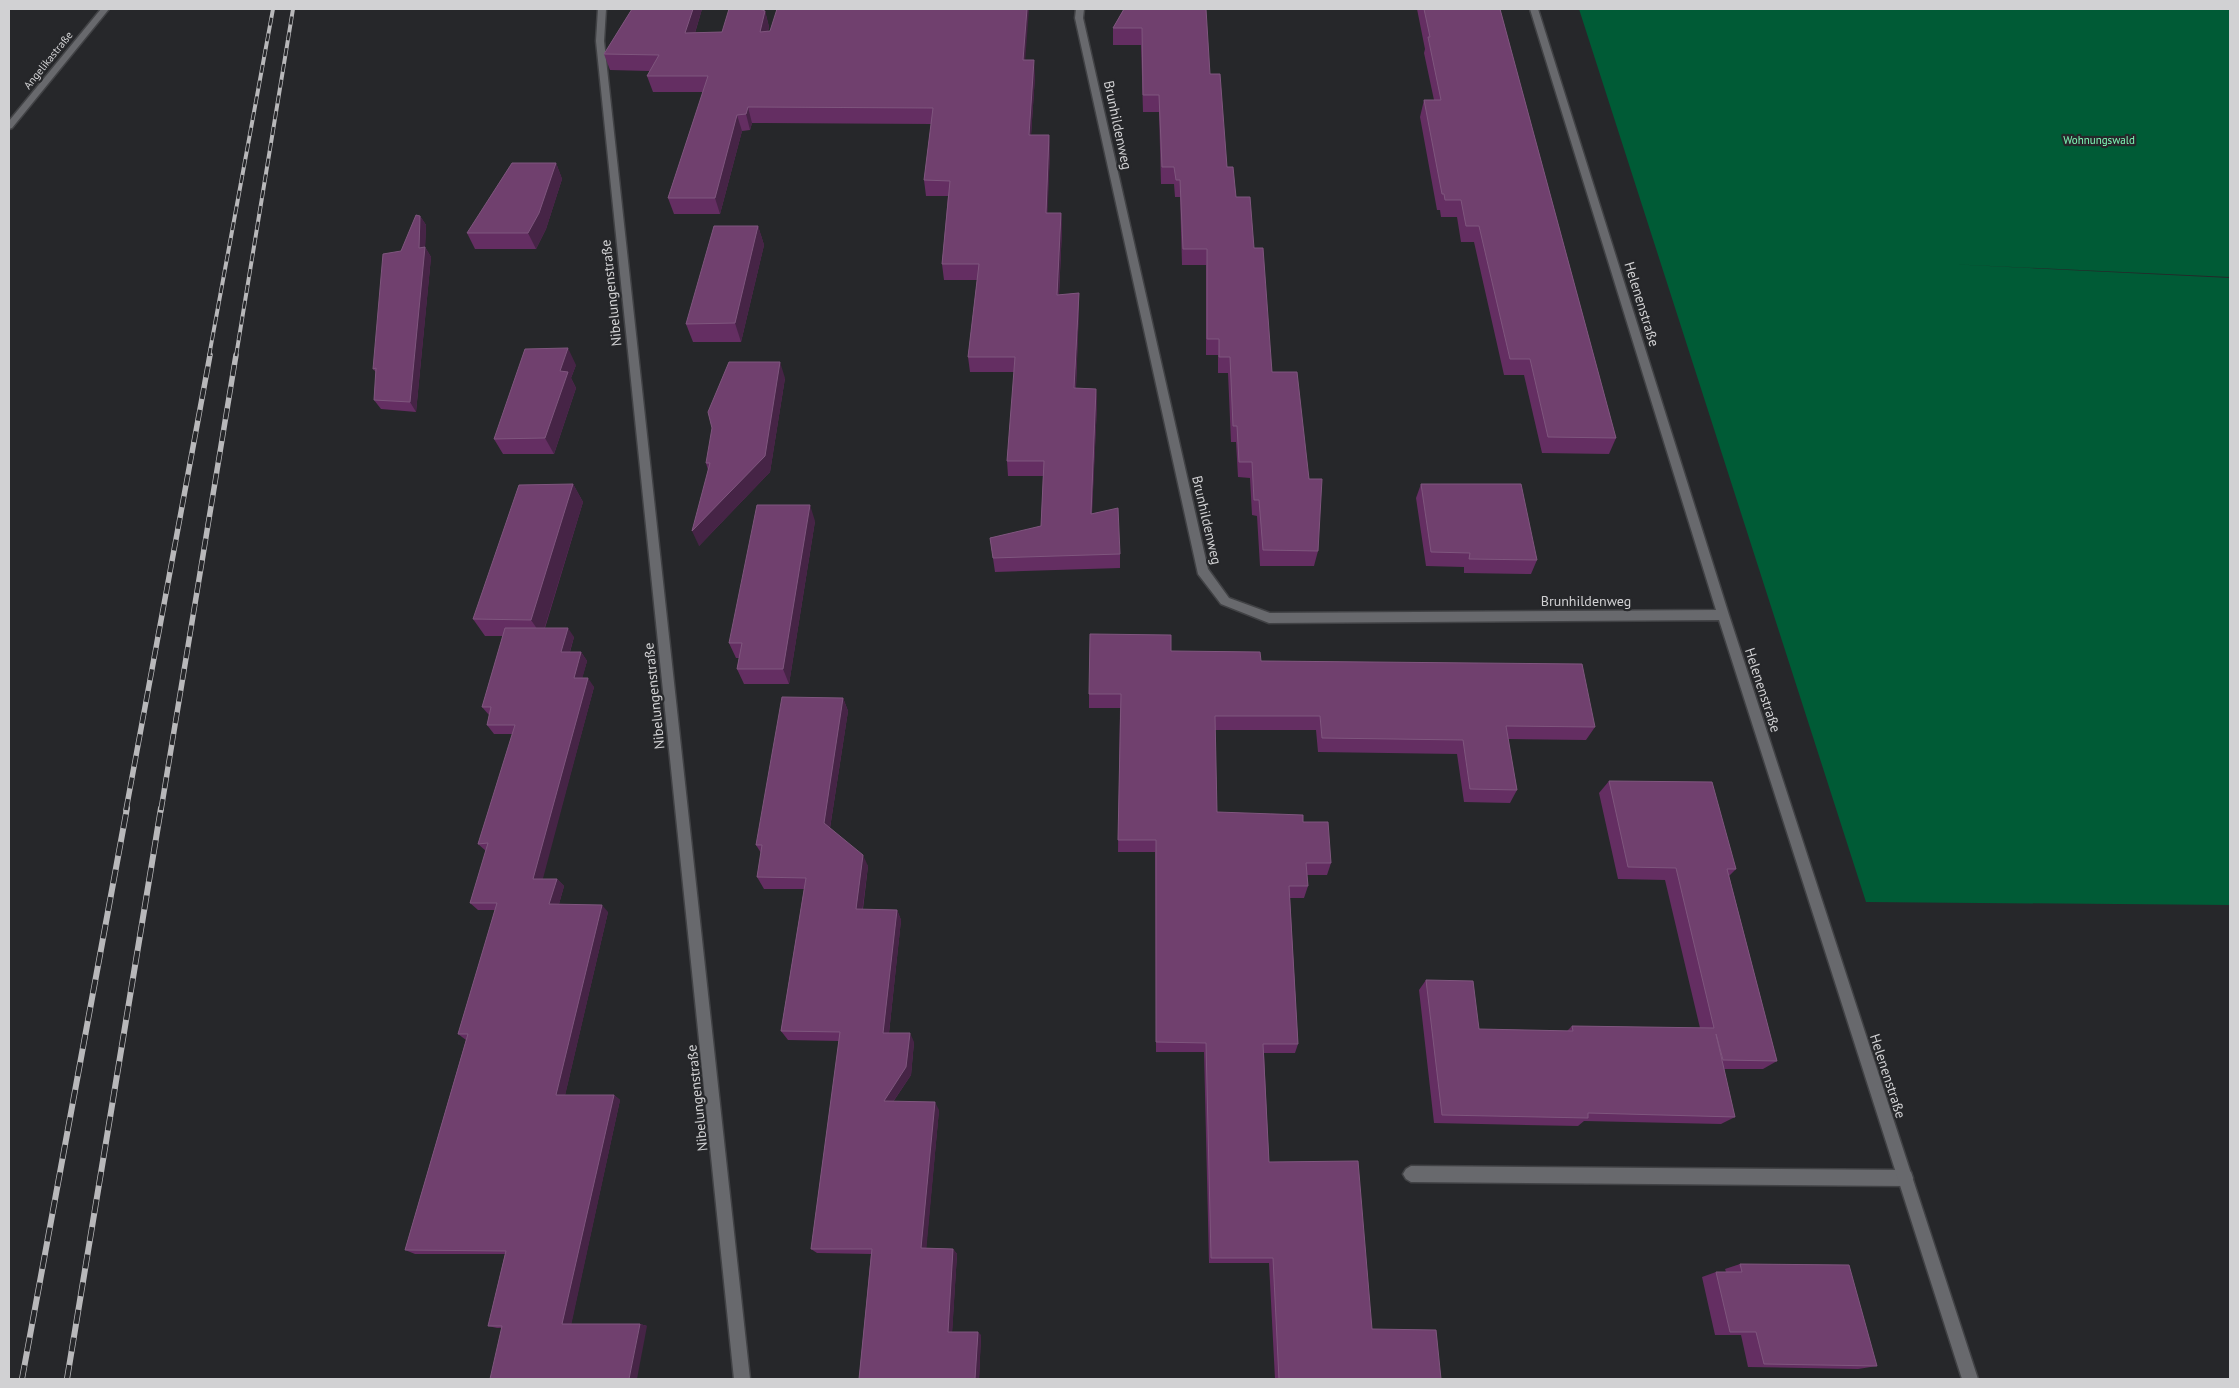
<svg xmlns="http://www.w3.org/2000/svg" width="2239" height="1388" font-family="'PT Sans',sans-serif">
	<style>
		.green { fill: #005b36 }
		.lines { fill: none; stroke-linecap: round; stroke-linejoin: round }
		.lane-casing { stroke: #414245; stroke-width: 3 }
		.street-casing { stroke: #414245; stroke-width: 3 }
		.lane { fill: #68696d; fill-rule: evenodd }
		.street { fill: #68696d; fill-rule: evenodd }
		.rail-far2-casing { stroke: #b8b8ba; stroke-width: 4 }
		.rail-far1-casing { stroke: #b8b8ba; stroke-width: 5.5 }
		.rail-casing { stroke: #b8b8ba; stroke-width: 6 }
		.rail-far2 { stroke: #26272a; stroke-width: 2.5; stroke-dasharray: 8; stroke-linecap: butt }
		.rail-far1 { stroke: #26272a; stroke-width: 4; stroke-dasharray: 11; stroke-linecap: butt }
		.rail { stroke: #26272a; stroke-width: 4.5; stroke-dasharray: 14; stroke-linecap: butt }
		.wall { fill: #642e62 }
		.shaded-wall { fill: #462446 }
		.building { fill: #70406e; stroke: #7f567e }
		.labels { text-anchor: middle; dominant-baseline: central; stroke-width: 4.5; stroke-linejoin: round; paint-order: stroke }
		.far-street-label { font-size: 11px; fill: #d1d1d3; stroke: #26272a }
		.far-park-label { font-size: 11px; fill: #80f9b8; stroke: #26272a }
		.street-label { font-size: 14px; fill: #d1d1d3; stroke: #26272a }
	</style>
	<rect width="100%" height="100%" fill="#26272a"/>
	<polygon class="green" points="1579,9 2230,9 2230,277 1948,264 2230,278 2230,905 1866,902"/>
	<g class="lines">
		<g class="lane-casing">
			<polygon id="lane" points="1411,1166 1905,1170 1911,1172 1913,1178 1911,1184 1905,1186 1411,1182 1406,1179 1403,1174 1406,1169"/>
		</g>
		<g class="street-casing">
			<g id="street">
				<polygon points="101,9 109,9 12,128 9,129 9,121"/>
				<polygon points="598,9 606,9 604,41 750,1379 734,1379 596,41"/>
				<polygon points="1076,9 1084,9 1083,18 1208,569 1229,598 1270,613 1716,610 1530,9 1538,9 1729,615 1978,1379 1962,1379 1719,620 1269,623 1221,604 1198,574 1075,18"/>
			</g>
		</g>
		<use href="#lane" class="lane"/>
		<use href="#street" class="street"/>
		<g class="rail-far2-casing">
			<g id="rail-far2">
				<polyline points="209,356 273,9"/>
				<polyline points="236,356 293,9"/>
			</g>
		</g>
		<g class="rail-far1-casing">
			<g id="rail-far1">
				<polyline points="126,810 210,355"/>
				<polyline points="161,810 236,355"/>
			</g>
		</g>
		<g class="rail-casing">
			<g id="rail">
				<polyline points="22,1379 127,808"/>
				<polyline points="67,1379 161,808"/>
			</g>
		</g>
		<use href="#rail-far2" class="rail-far2"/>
		<use href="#rail-far1" class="rail-far1"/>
		<use href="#rail" class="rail"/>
	</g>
	<g class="wall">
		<polygon points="632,9 702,9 695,33 722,32 765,11 769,27 768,31 1026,60 1035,76 1031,135 1049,135 1050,151 1047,213 1061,213 1062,229 1059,295 1079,293 1079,308 1076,388 1096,389 1097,404 1092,514 1120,554 1120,568 995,572 990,538 1041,526 1043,476 1008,476 1007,461 1014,372 970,372 968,357 977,280 944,280 942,264 948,196 926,196 924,180 931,124 752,123 750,130 742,131 720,214 674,214 668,198 703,92 653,92 647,76 650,71 610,70 604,54"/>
		<polygon points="1124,9 1210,74 1227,167 1236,197 1254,248 1272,372 1309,479 1318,551 1314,566 1260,566 1257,516 1252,515 1250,478 1238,477 1236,442 1231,442 1228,373 1218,373 1218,355 1206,355 1206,265 1182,265 1180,197 1175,197 1174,184 1161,184 1159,112 1143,112 1141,45 1113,45 1113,28"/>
		<polygon points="1417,9 1500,9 1616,438 1609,454 1542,453 1524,375 1504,375 1474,242 1461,242 1457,217 1441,217 1440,210 1437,210 1420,117 1424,100 1434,100 1424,53 1425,49"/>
		<polygon points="556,163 562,179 546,229 536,249 475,249 467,233"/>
		<polygon points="420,216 426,225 425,247 431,257 416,412 381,409 374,400 376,372 373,369 401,251"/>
		<polygon points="758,226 764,245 741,342 693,342 686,324"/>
		<polygon points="576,365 571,378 576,388 554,454 503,454 494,439"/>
		<polygon points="785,378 770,472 699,546 708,470 706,463"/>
		<polygon points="573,484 583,502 545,628 574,637 570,652 581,652 587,661 582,678 594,687 542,879 557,879 564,886 559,904 608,912 565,1095 614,1095 620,1100 571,1324 640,1324 647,1326 497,1328 488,1326 505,1254 415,1254 405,1250 466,1040 458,1034 495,910 478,910 470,903 486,851 478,844 513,734 494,734 487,725 489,715 482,707 503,636 485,636 473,619"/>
		<polygon points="1421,484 1537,560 1531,574 1464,573 1464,567 1426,566 1416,498"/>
		<polygon points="815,521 789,684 744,684 737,669 739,658 736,658 729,643"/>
		<polygon points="1171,651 1261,661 1595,727 1586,740 1508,739 1517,790 1510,803 1464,802 1457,754 1318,752 1316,730 1215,730 1217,812 1303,822 1331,863 1327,875 1307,875 1308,886 1304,898 1290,898 1298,1044 1295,1053 1264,1053 1269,1162 1372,1329 1441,1379 1275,1379 1269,1263 1209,1263 1204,1052 1156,1052 1155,852 1118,852 1120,708 1089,708 1089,694"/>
		<polygon points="843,698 848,711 830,828 868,866 863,909 897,910 901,920 889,1033 914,1042 911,1075 893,1102 939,1110 926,1248 953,1249 957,1254 952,1332 981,1335 979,1379 859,1379 871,1254 817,1253 811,1249 839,1041 788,1040 781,1031 804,889 764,889 757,877 761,853 756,845"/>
		<polygon points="1609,781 1736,869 1729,876 1777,1061 1763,1069 1724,1069 1735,1117 1721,1124 1584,1121 1578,1126 1434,1123 1419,990 1426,980 1479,1029 1567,1031 1572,1026 1700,1028 1665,880 1618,879 1599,793"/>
		<polygon points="1740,1264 1877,1366 1858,1369 1748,1367 1741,1335 1715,1335 1702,1277 1716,1272 1726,1272 1725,1269"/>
	</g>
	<g class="shaded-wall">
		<polygon points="693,9 702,9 690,49 685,33"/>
		<polygon points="1027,9 1029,9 1024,76 1023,60"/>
		<polygon points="765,11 769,27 764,48 760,32"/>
		<polygon points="1034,60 1035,76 1030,151 1029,135"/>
		<polygon points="748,107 752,123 750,130 746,114"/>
		<polygon points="737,115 742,131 720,214 715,198"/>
		<polygon points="1049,135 1050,151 1047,229 1046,213"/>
		<polygon points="556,163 562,179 546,229 536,249 528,233"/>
		<polygon points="1061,213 1062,229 1058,311 1057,295"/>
		<polygon points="420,216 426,225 425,250 425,247 431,257 416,412 410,402 419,248"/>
		<polygon points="758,226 764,245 741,342 735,323"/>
		<polygon points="1079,293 1079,308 1075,403 1074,388"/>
		<polygon points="568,348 576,365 571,378 576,388 554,454 545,438 560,371"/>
		<polygon points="780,362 785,378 770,472 699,546 692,531"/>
		<polygon points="1096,389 1097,404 1091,529 1091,514"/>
		<polygon points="573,484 583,502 542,636 531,620"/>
		<polygon points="810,505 815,521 789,684 783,669"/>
		<polygon points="568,628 574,637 567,661 561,652"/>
		<polygon points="581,652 587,661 580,687 574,678"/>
		<polygon points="588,678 594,687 541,886 533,879"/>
		<polygon points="843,698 848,711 829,834 824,823"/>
		<polygon points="863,855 868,866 861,920 856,909"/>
		<polygon points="557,879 564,886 557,911 549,904"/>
		<polygon points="602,905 608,912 564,1100 556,1095"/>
		<polygon points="897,910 901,920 888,1042 883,1033"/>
		<polygon points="910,1033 914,1042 911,1075 888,1109 884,1101"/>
		<polygon points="614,1095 620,1100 571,1326 562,1324"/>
		<polygon points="935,1102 939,1110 926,1253 921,1248"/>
		<polygon points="953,1249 957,1254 952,1335 948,1332"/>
		<polygon points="640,1324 647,1326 637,1379 629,1379"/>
		<polygon points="978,1332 981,1335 979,1379 975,1379"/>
	</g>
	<g class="building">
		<polygon points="632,9 693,9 685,33 722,32 729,9 759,9 765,11 760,32 770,31 777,9 1027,9 1023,60 1034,60 1029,135 1049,135 1046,213 1061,213 1057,295 1079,293 1074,388 1096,389 1091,514 1118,508 1120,554 993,558 990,538 1041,526 1044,461 1007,461 1015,357 968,357 979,264 942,264 950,181 924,180 933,108 748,107 746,114 737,115 715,198 668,198 708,76 647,76 659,55 604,54"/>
		<polygon points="1124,9 1206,9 1210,74 1220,74 1227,167 1233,167 1236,197 1250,197 1254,248 1263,248 1272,372 1297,372 1309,479 1322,479 1318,551 1263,550 1259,500 1254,500 1252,462 1239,462 1237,426 1233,426 1230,357 1219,357 1219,339 1207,339 1207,249 1183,249 1180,180 1176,180 1174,167 1162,167 1159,95 1143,95 1142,28 1113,28"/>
		<polygon points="1424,9 1500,9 1616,438 1548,437 1530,359 1510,359 1479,226 1466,226 1461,200 1445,200 1444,194 1442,194 1424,100 1441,100 1428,37 1430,37"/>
		<polygon points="512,163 556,163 539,213 528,233 467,233"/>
		<polygon points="416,215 420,216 419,248 425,247 410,402 374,400 376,368 373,369 383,254 401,251"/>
		<polygon points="714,226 758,226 735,323 686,324"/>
		<polygon points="568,348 560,371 568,372 545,438 494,439 525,349"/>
		<polygon points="729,362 780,362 765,456 692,531 710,463 706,463 712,428 708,412"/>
		<polygon points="573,484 531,620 473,619 519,485"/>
		<polygon points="1421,484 1521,484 1537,560 1469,559 1470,553 1431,552"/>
		<polygon points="757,505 810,505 783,669 737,669 742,643 729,643"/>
		<polygon points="505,628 568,628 561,652 581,652 574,678 588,678 533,879 557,879 549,904 602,905 556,1095 614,1095 562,1324 640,1324 629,1379 490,1379 502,1326 488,1326 506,1251 405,1250 468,1034 458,1034 497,903 470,903 488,843 478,844 515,725 487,725 491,707 482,707"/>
		<polygon points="1090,634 1171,635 1171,651 1260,652 1261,661 1582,664 1595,727 1506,726 1517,790 1470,789 1463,740 1322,738 1320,716 1215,716 1217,812 1303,815 1303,822 1328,822 1331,863 1306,863 1308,886 1289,886 1298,1044 1263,1044 1269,1162 1358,1161 1372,1329 1436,1330 1441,1379 1279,1379 1273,1258 1211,1258 1206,1043 1156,1042 1156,840 1118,840 1121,694 1089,694"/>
		<polygon points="782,697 843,698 824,823 863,855 856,909 897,910 883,1033 910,1033 906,1067 884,1101 935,1102 921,1248 953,1249 948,1332 978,1332 975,1379 859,1379 872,1249 811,1249 840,1032 781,1031 806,878 757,877 762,845 756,845"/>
		<polygon points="1609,781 1712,782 1736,869 1727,869 1777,1061 1723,1060 1716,1034 1735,1117 1588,1113 1588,1118 1442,1115 1426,980 1473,981 1479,1029 1573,1031 1572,1026 1714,1028 1676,868 1628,867"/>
		<polygon points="1740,1264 1849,1265 1877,1366 1764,1364 1756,1332 1730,1332 1716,1272 1742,1272"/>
	</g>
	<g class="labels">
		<g class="far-street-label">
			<text transform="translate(48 60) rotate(-51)">Angelikastraße</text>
		</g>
		<g class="far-park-label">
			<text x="2099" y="140">Wohnungswald</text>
		</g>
		<g class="street-label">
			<text transform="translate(1118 125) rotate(78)">Brunhildenweg</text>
			<text transform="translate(611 293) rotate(-96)">Nibelungenstraße</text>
			<text transform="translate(1642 304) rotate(73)">Helenenstraße</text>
			<text transform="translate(1207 520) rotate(77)">Brunhildenweg</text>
			<text x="1586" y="601">Brunhildenweg</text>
			<text transform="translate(1763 690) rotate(72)">Helenenstraße</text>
			<text transform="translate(654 696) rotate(-96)">Nibelungenstraße</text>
			<text transform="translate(1888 1076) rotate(72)">Helenenstraße</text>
			<text transform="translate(697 1098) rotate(-96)">Nibelungenstraße</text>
		</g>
	</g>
	<rect width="2239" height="1388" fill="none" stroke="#d1d1d3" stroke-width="20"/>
</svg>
